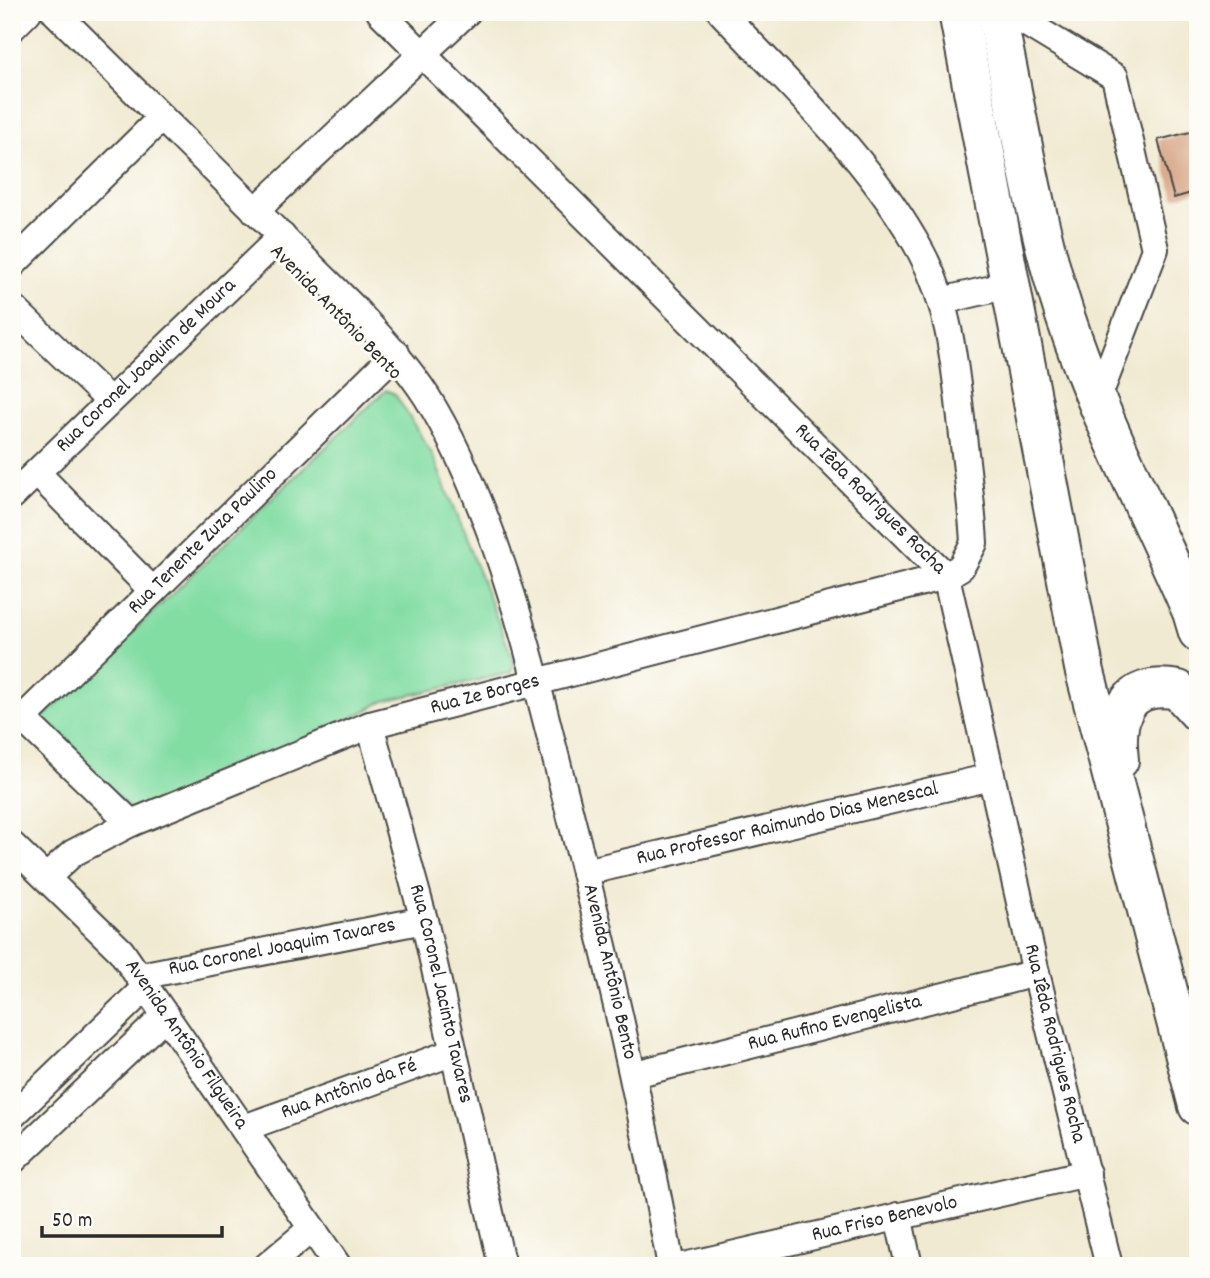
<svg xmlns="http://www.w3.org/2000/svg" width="1210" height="1278" font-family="Dekko,sans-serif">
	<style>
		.green { fill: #82dda3; stroke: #568467; stroke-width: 2 }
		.building { fill: #d39d7b }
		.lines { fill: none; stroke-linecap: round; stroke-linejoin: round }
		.minor-casing { stroke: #494844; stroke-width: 30 }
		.highway-casing { stroke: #494844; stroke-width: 42 }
		.minor { stroke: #fff; stroke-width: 26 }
		.highway { stroke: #fff; stroke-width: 38 }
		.labels { text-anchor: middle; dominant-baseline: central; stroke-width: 6; stroke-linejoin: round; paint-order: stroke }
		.street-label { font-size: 21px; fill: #2b2b2b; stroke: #fdfcf7 }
	</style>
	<rect width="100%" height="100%" fill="#fdfcf7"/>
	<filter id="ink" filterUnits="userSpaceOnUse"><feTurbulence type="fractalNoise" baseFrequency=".0143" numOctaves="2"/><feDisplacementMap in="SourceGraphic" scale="14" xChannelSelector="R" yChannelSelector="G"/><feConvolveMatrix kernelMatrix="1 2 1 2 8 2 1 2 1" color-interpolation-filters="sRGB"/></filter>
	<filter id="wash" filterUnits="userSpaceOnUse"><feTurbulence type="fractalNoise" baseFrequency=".00686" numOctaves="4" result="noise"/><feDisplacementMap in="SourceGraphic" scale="28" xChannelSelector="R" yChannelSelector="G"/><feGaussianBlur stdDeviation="1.57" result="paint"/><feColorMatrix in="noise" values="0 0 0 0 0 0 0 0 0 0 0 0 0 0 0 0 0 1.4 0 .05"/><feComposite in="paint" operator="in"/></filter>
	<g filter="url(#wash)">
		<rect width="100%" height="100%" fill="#f1ead2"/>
		<polygon class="green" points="386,390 395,394 432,454 515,664 510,673 384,701 281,755 135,814 40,720"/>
		<g id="blocks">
			<polygon class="building" points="1198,130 1198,191 1174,198 1158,140"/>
		</g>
	</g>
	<g filter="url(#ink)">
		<use href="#blocks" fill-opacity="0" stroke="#494844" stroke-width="2"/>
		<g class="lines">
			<g class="minor-casing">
				<g id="minor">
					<path id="s1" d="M55 12 353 307C379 336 406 364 427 397 499 514 534 673 568 806 608 959 642 1110 671 1266"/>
					<path id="s2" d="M380 12 946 576 1036 973 1109 1266"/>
					<polyline points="1008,12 1115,77 1155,249 1097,400"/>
					<polyline points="12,28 28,12"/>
					<polyline points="255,211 467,12"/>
					<polyline points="12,265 160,119"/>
					<polyline points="941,301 1009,285"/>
					<polyline points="12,307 110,401"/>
					<polyline points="37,473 153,591"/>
					<path id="s3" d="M12 496 282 236"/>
					<polyline points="23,719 131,823"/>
					<path id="s4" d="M370 725 424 920 502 1266"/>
					<path id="s5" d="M12 729 396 353"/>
					<path id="s6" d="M12 845 121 951 338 1266"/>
					<path id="s7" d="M585 872 991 777"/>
					<path id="s8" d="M47 877 73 853 131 823 370 725 946 576 961 567 974 543C972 504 966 465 962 427 955 367 950 306 921 252 871 160 792 88 721 12"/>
					<path id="s9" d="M140 976 424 920"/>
					<path id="s10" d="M635 1074 1036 973"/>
					<polyline points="12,1116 145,988"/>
					<path id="s11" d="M244 1128 454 1052"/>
					<polyline points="12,1161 166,1015"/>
					<polyline points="898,1216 909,1266"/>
					<polyline points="267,1266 311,1229"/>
					<path id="s12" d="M684 1266 1087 1173"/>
				</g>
			</g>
			<g class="highway-casing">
				<g id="highway">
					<polyline points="958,12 1084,668 1198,1106"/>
					<path d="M996 12C1019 119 1036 237 1073 339 1106 432 1153 521 1192 612L1198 632"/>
					<path d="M1119 760C1114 716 1125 680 1178 690L1198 712"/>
				</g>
			</g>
			<use href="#minor" class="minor"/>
			<use href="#highway" class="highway"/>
		</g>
	</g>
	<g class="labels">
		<g class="street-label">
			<text transform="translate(335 313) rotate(46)">Avenida Antônio Bento</text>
			<text stroke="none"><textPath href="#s3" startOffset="187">Rua Coronel Joaquim de Moura</textPath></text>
			<text stroke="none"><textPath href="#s2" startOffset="691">Rua Iêda Rodrigues Rocha</textPath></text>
			<text stroke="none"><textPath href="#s5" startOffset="268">Rua Tenente Zuza Paulino</textPath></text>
			<text stroke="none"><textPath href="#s8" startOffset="478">Rua Ze Borges</textPath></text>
			<text stroke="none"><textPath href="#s7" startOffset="208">Rua Professor Raimundo Dias Menescal</textPath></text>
			<text stroke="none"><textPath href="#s9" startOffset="145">Rua Coronel Joaquim Tavares</textPath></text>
			<text stroke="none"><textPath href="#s1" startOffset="1141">Avenida Antônio Bento</textPath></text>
			<text stroke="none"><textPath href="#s4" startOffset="278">Rua Coronel Jacinto Tavares</textPath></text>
			<text stroke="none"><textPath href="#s10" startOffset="206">Rua Rufino Evengelista</textPath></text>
			<text stroke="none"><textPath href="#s2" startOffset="1279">Rua Iêda Rodrigues Rocha</textPath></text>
			<text stroke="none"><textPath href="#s6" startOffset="266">Avenida Antônio Filgueira</textPath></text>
			<text stroke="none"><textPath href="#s11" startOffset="112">Rua Antônio da Fé</textPath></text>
			<text stroke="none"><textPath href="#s12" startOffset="206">Rua Friso Benevolo</textPath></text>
		</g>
	</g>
	<rect width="1210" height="1278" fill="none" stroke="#fdfcf7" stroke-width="42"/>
	<path d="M42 1226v10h180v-10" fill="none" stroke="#2b2b2b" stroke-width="3.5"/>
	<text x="52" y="1226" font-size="21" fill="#2b2b2b" stroke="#fdfcf7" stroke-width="5" paint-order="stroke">50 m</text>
</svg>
